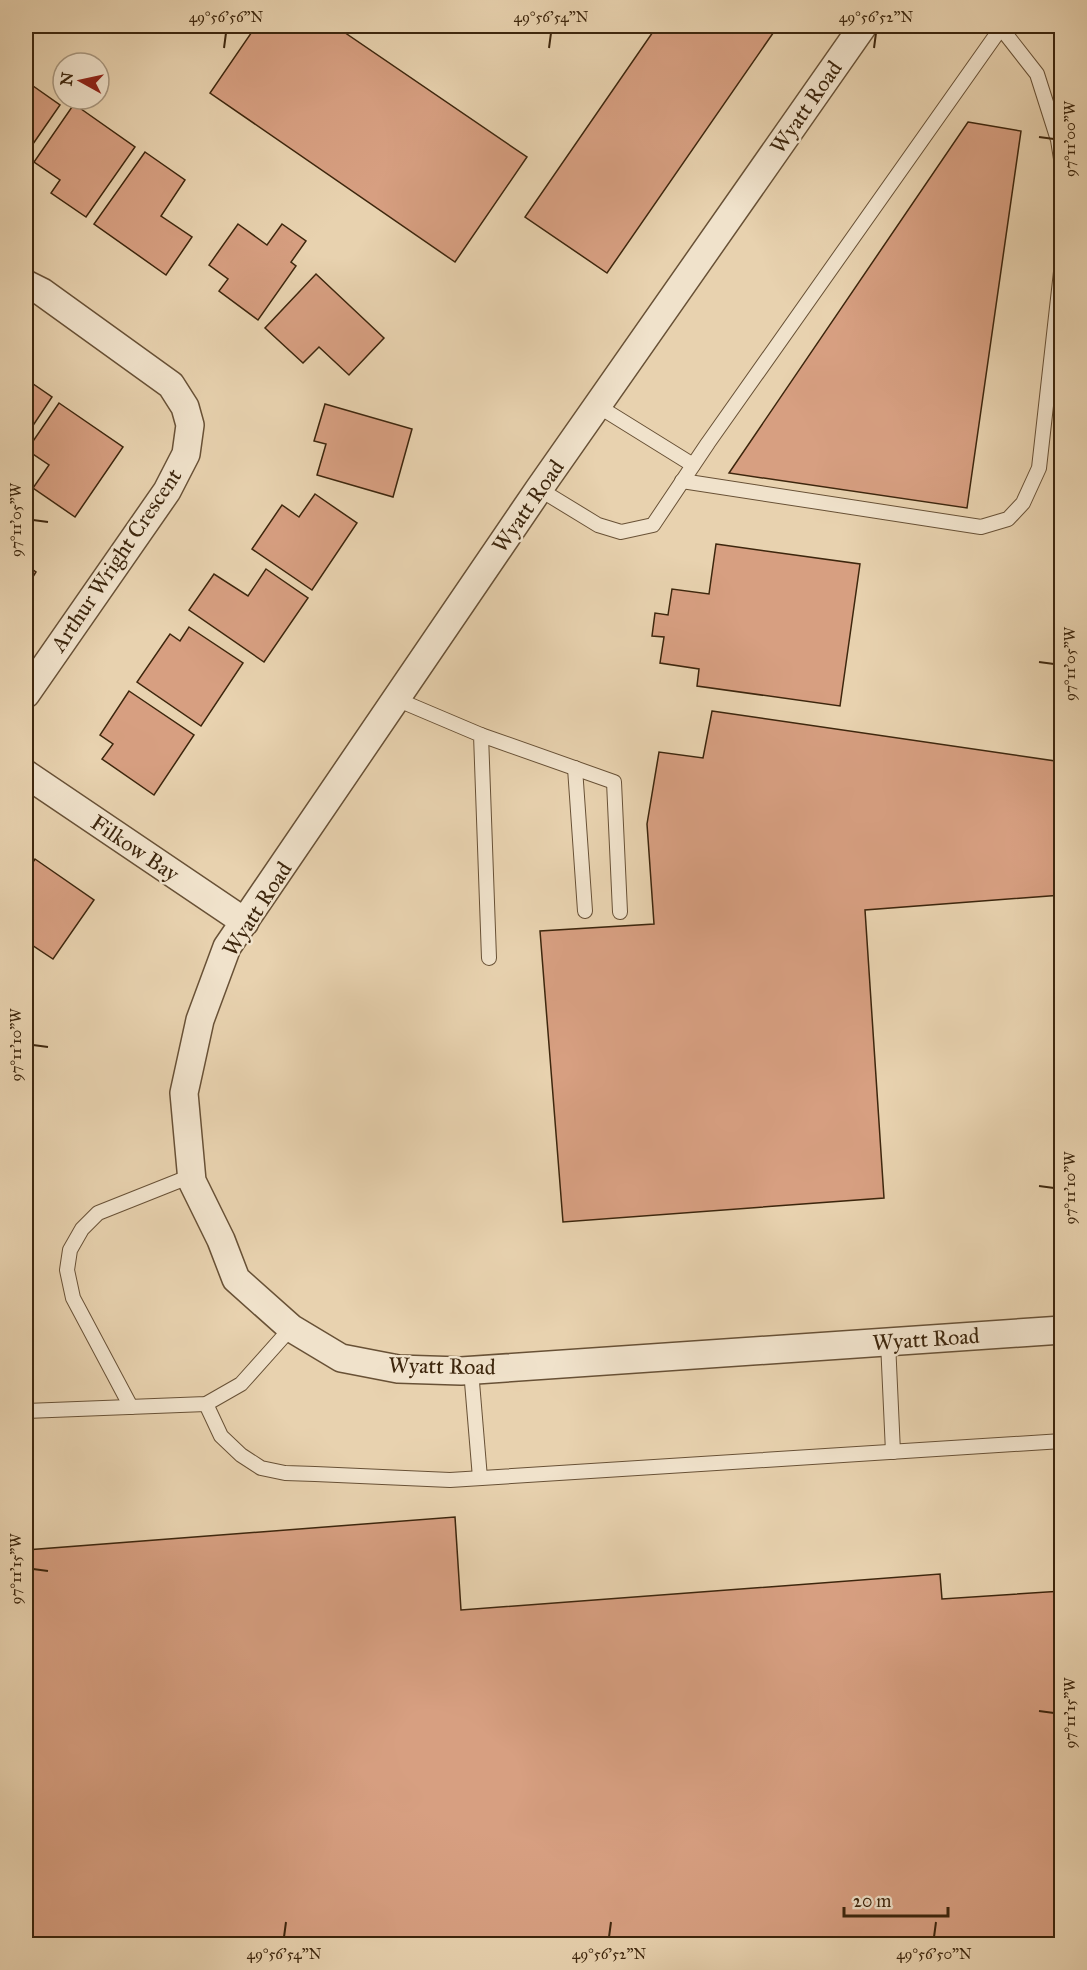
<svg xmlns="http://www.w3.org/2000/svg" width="1087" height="1970" font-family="'IM FELL Great Primer',serif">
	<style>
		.building { fill: #d79f81; stroke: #3d260d; stroke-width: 1.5 }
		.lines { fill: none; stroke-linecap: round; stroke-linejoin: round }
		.lane-casing { stroke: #685136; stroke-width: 16 }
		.street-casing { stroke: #685136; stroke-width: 30 }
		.lane { stroke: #f0e2cb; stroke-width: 14 }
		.street { stroke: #f0e2cb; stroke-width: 27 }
		.ticks { fill: none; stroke: #3d260d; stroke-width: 2 }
		.labels { text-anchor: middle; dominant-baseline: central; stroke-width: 5; stroke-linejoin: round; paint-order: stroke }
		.street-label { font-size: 22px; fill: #3d260d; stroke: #f0e2cb }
		.neatline { fill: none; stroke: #3d260d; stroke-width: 2 }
		.ticks-label { font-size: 15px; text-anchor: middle; fill: #3d260d }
	</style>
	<rect width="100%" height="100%" fill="#e8d2af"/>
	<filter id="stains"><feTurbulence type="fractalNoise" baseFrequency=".00333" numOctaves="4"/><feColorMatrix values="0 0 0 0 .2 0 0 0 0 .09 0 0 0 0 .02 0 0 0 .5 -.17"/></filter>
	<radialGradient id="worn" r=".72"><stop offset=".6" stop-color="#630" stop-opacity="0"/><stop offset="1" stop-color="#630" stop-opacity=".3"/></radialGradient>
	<g class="building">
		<polygon points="256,26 335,26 527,157 455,262 210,93"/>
		<polygon points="657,26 778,26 607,273 525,217"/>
		<polygon points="26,81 60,105 26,154"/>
		<polygon points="74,104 135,147 86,217 51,193 60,180 34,162"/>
		<polygon points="968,122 1021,131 967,508 729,473"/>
		<polygon points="145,152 185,180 161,216 192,237 166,275 94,224"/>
		<polygon points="238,224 267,245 282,224 306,241 291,262 296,266 258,320 219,291 228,279 209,265"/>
		<polygon points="316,274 384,338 349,375 319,347 303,363 265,328"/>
		<polygon points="26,379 52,397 26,436"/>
		<polygon points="59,403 123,447 75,517 33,488 49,465 27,450"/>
		<polygon points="325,404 412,429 393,497 317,475 326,444 314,441"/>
		<polygon points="315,494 357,523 312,590 252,549 282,505 299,517"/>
		<polygon points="716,544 860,564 840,706 697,686 699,669 660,663 664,637 652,636 655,613 668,615 672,589 709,594"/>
		<polygon points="26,565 36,572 26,588"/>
		<polygon points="266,569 308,598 264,662 189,610 214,574 248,596"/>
		<polygon points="189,627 243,663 201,726 137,682 170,634 180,641"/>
		<polygon points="129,691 194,735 154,795 102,759 113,744 100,735"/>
		<polygon points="712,711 1062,762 1062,895 865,910 884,1198 563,1222 540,931 654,924 647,824 659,752 703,758"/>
		<polygon points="35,859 94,900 53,959 26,941 26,873"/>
		<polygon points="455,1517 461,1610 940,1574 942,1599 1062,1591 1062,1944 26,1944 26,1550"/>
	</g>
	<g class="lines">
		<g class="lane-casing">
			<g id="lane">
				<polyline points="1004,26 1001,28 1037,74 1058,140 1062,165"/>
				<polyline points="598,406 693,465"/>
				<polyline points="682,481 981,527 1008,519 1023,503 1039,468 1062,263"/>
				<polyline points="539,489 598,525 621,532 653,525 708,443 1001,28 996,26"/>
				<polyline points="396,699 481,735 489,958"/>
				<polyline points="481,735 614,782 620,912"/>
				<polyline points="575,768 585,911"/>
				<polyline points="888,1342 893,1452"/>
				<polyline points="471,1370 480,1478"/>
				<polyline points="206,1404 221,1436 241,1455 261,1468 285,1473 315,1474 450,1480 1062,1441"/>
				<polyline points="131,1407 73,1298 67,1270 70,1250 82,1229 98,1213 191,1176"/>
				<polyline points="26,1411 206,1404 241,1384 291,1328"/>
			</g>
		</g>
		<g class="street-casing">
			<g id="street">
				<polyline points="863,26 539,489 227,947 200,1020 184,1093 192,1181 221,1240 236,1279 291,1328 341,1358 398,1369 461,1371 1062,1330"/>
				<polyline points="26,284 42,292 171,385 185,407 190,425 186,454 167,491 26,694"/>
				<polyline points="26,774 245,922"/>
			</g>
		</g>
		<use href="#lane" class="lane"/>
		<use href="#street" class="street"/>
	</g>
	<path class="ticks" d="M224 48 226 33M549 48 551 33M874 48 876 33M1039 137 1054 139M33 520 48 522M1039 662 1054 664M33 1045 48 1047M1039 1186 1054 1188M33 1569 48 1571M1039 1711 1054 1713M284 1937 286 1922M609 1937 611 1922M934 1937 936 1922"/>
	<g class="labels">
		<g class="street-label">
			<text transform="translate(806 107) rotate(-55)">Wyatt Road</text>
			<text transform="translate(528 506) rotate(-55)">Wyatt Road</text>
			<text transform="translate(116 560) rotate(-56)">Arthur Wright Crescent</text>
			<text transform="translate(135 848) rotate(34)">Filkow Bay</text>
			<text transform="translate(257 909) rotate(-57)">Wyatt Road</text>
			<text transform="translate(926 1339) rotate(-4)">Wyatt Road</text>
			<text transform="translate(442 1366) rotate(1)">Wyatt Road</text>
		</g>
	</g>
	<rect width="1087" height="1970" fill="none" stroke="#e8d2af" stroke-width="66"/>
	<g transform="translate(81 81) rotate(278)"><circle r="28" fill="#f0e2cb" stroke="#a8977f" stroke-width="1.5"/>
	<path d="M0-4.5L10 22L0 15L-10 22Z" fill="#8f2418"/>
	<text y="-9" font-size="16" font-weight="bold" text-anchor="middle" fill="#3d260d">N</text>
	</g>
	<path d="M844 1907v9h104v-9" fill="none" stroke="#3d260d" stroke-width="3"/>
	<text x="853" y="1907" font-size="18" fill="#3d260d" stroke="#f0e2cb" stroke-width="4.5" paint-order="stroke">20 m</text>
	<rect x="33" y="33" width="1021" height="1904" class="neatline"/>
	<g class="ticks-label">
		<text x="226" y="22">49°56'56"N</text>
		<text x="551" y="22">49°56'54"N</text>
		<text x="876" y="22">49°56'52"N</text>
		<text transform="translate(1070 139) rotate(-90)" y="5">97°11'00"W</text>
		<text transform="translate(16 520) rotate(-90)" y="5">97°11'05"W</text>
		<text transform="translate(1070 664) rotate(-90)" y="5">97°11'05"W</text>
		<text transform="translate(16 1045) rotate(-90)" y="5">97°11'10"W</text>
		<text transform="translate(1070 1188) rotate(-90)" y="5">97°11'10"W</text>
		<text transform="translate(16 1569) rotate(-90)" y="5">97°11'15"W</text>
		<text transform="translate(1070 1713) rotate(-90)" y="5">97°11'15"W</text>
		<text x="284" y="1959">49°56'54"N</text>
		<text x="609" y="1959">49°56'52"N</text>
		<text x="934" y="1959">49°56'50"N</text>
	</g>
	<rect width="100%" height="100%" filter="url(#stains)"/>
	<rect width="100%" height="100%" fill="url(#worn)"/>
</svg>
